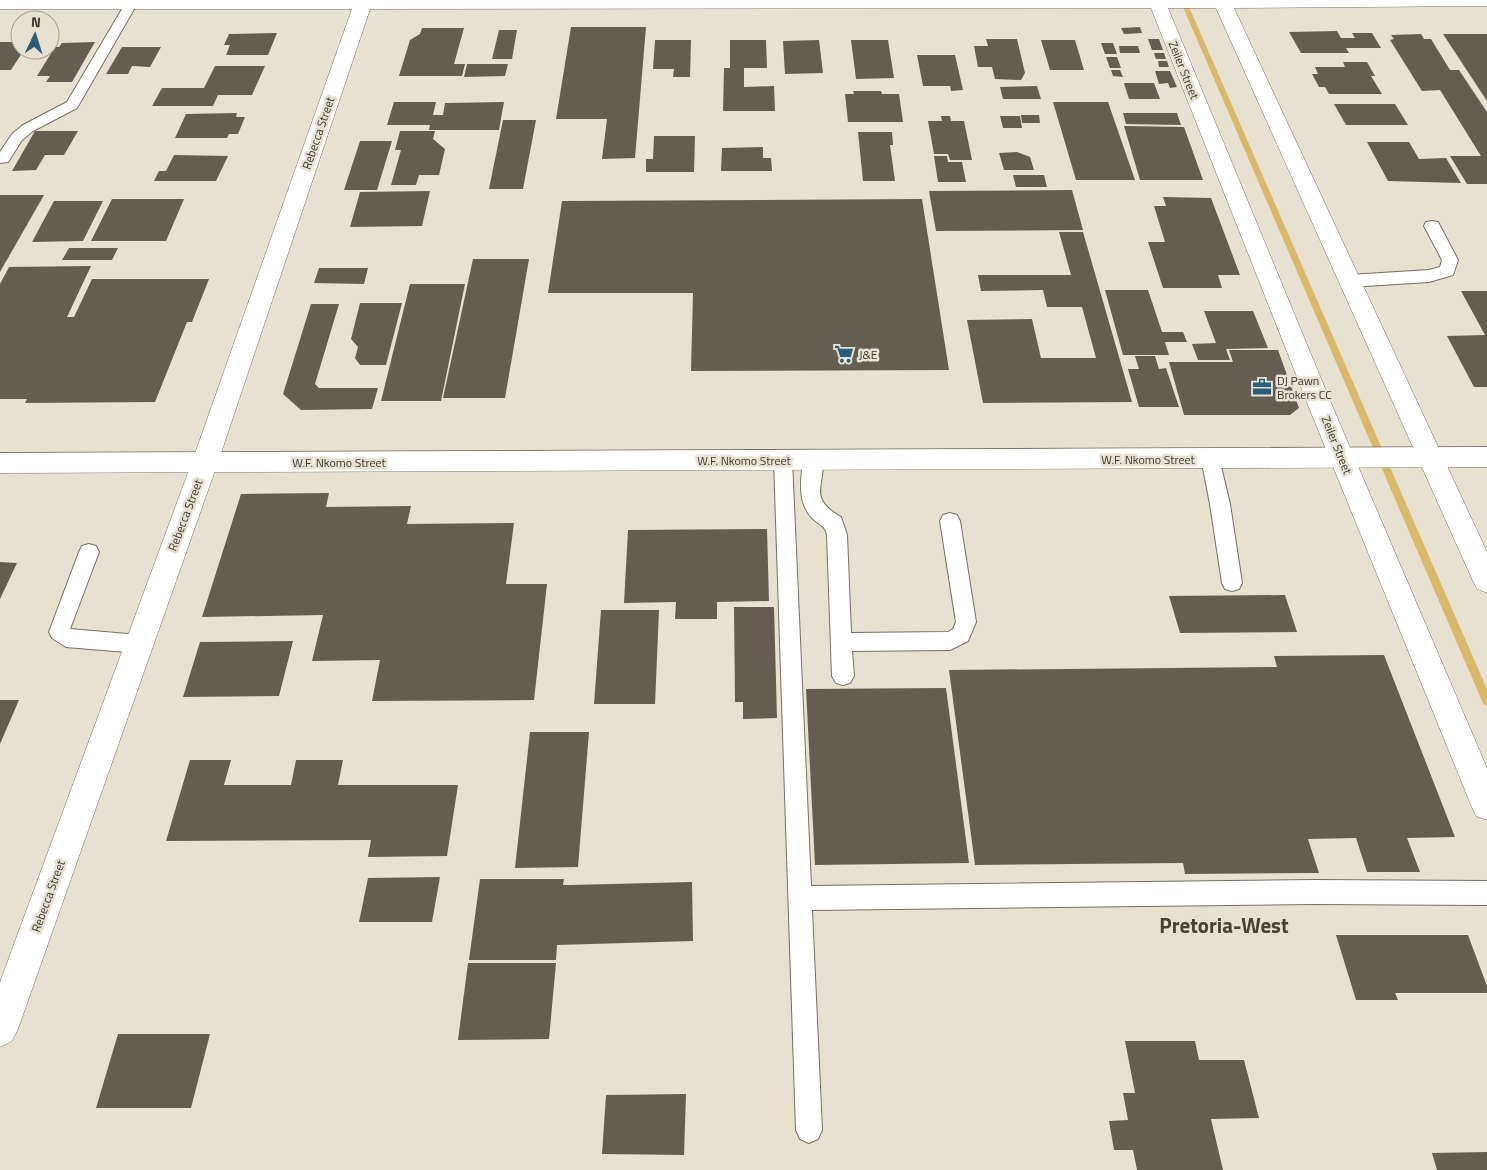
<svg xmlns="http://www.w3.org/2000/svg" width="1487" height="1170" font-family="'Titillium Web',sans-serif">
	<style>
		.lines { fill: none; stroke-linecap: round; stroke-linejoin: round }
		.stream { fill: #d9b969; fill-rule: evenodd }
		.building { fill: #645e52 }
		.service-casing { stroke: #757063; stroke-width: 2 }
		.minor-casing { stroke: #757063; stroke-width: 1 }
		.secondary-casing { stroke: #757063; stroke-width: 1 }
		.service { fill: #fff; fill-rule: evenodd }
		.minor { fill: #fff; fill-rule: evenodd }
		.secondary { fill: #fff; fill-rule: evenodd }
		.labels { text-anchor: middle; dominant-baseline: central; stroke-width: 5; stroke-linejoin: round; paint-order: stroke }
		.street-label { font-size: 12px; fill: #3a3832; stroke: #e7e1d2 }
		.poi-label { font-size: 12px; fill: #3a3832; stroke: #e7e1d2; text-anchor: start }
		.near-district-label { font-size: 21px; font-weight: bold; fill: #474236; stroke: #e7e1d2 }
	</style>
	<rect width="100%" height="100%" fill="#e7e1d2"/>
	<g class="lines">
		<polygon class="stream" points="1180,0 1186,0 1487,689 1487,706 1483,704 1482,701"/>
	</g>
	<g class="building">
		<polygon points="571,27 646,27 635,158 602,159 607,119 556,119"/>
		<polygon points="1140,27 1142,33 1124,34 1121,28"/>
		<polygon points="422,28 464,28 454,64 465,64 462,76 399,76 410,40 420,34"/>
		<polygon points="499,30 517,30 512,59 492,59"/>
		<polygon points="1337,31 1341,38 1355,38 1352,33 1372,33 1381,48 1346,48 1349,53 1301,53 1289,32"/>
		<polygon points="277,33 268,55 226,55 230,45 224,45 229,34"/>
		<polygon points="1421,34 1424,39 1431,39 1450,70 1459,70 1487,112 1487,184 1467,184 1450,156 1481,156 1440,90 1422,91 1390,40 1394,39 1391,35"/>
		<polygon points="1443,34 1487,34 1487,101"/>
		<polygon points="986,39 1017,39 1025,73 1021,80 995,79 992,67 978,67 974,46 988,46"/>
		<polygon points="1148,39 1159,39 1163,50 1152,50"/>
		<polygon points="655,40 691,40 690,77 673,77 674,69 653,69"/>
		<polygon points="730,40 766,40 767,68 744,68 744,87 774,86 775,111 723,111 724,68 730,68"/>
		<polygon points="819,40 823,73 785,74 783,41"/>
		<polygon points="851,40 888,40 894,78 856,79"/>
		<polygon points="1041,40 1075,40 1084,70 1050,70"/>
		<polygon points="0,42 20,42 20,50 24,50 11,70 0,70"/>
		<polygon points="95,42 72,82 46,82 50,76 37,76 55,47 59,47 62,43"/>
		<polygon points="1101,43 1113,43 1117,54 1105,54"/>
		<polygon points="1119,46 1138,46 1140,53 1120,53"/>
		<polygon points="122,47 161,47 150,67 132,66 128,74 106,74"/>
		<polygon points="1154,53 1164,53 1166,59 1156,59"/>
		<polygon points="917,55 955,55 963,90 951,91 950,86 923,86"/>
		<polygon points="1106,57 1117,57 1121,68 1110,68"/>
		<polygon points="1158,61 1167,61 1169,67 1159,67"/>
		<polygon points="1343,62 1367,62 1375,76 1371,76 1382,94 1329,94 1325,87 1319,87 1312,74 1318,74 1315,67 1345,67"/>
		<polygon points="467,64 508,64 505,76 464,77"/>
		<polygon points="215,66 265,66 252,95 218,95 213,106 152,106 162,88 204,88"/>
		<polygon points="1111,70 1120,70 1123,77 1113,76"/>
		<polygon points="1155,71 1170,71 1177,87 1170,88 1168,83 1159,84"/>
		<polygon points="1124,83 1154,83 1160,99 1129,99"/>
		<polygon points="1037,86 1041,99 1003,99 1000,87"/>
		<polygon points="853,91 881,91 882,94 899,94 903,122 848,122 845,94 854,94"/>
		<polygon points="394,102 436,102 433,115 443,115 445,103 504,102 499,130 429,130 430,125 387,125"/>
		<polygon points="1053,102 1108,102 1135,180 1076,180"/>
		<polygon points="1334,104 1395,104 1408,125 1346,125"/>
		<polygon points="237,113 236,117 245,117 238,134 229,134 227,138 175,138 186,114"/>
		<polygon points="1123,113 1177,113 1181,125 1126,124"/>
		<polygon points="1021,115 1039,115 1040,123 1022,123"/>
		<polygon points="941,116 950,116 951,121 964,121 972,160 950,160 948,154 934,154 928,121 942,121"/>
		<polygon points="1000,116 1020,116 1022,128 1003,128"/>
		<polygon points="503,120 536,120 523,189 489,189"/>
		<polygon points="1124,126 1184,127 1203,180 1140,180"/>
		<polygon points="35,131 78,131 64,155 45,155 36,170 12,171"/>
		<polygon points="400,131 435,131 433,139 445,149 439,175 419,175 416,185 391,185 401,150 395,150"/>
		<polygon points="858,132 892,132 893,145 890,145 895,181 863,181"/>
		<polygon points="654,136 695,136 694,172 646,172 646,159 653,159"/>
		<polygon points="360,141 392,141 377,190 344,190"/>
		<polygon points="1367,142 1409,142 1419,159 1446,158 1461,183 1388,181"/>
		<polygon points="763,147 763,158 771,158 772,171 721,171 722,148"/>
		<polygon points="1017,152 1030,157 1034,170 1004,170 999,153"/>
		<polygon points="174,155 228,156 216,181 154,181 159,171 166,171"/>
		<polygon points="934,156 947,156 948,162 962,162 966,182 938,182"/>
		<polygon points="1013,175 1044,175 1047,187 1016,187"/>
		<polygon points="1072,190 1083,230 936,231 929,191"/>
		<polygon points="430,191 422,226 350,227 360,192"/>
		<polygon points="0,195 44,195 0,272"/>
		<polygon points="1163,197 1211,198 1240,275 1218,275 1222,288 1163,288 1148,242 1165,242 1154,206 1166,206"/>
		<polygon points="112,199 184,199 166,241 91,241"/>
		<polygon points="922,199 949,370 691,371 693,293 548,293 562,201"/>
		<polygon points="54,201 103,201 83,241 32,242"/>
		<polygon points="1059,232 1083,232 1132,402 983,403 967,320 1032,319 1041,358 1096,358 1082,307 1047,307 1043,290 981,291 978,275 1071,275"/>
		<polygon points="69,248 118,248 112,260 62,260"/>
		<polygon points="473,259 529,259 505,398 443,398"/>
		<polygon points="91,266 67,317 74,317 92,279 209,279 192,322 187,322 155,402 25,403 27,399 0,399 0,284 9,267"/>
		<polygon points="319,268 368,268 364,284 314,283"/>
		<polygon points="410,284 465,284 441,401 381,401"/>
		<polygon points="1105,290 1148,290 1162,332 1183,332 1187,342 1165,342 1169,355 1123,355"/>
		<polygon points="1461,291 1487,291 1487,387 1474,387 1447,336 1485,335"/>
		<polygon points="360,303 402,303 386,365 360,365 355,358 358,347 351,339"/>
		<polygon points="311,304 339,304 315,384 319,388 378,388 372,409 301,410 283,394"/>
		<polygon points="1204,311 1253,311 1268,348 1226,349 1230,360 1198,360 1192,344 1216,343"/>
		<polygon points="1229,350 1278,350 1299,408 1290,415 1184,415 1169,362 1233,362"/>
		<polygon points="1135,356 1155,356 1159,369 1166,368 1179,407 1139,407 1128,369 1139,369"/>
		<polygon points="329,493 326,507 411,506 407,524 514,523 506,584 547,584 534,700 372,701 380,660 312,661 323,615 202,617 241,494"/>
		<polygon points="767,529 769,601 717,602 717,619 675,619 676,602 624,603 628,530"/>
		<polygon points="0,562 17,563 0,599"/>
		<polygon points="1285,595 1297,632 1180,633 1169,596"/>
		<polygon points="734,607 774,607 777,718 743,719 743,702 735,702"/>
		<polygon points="601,610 659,610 655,704 594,704"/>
		<polygon points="293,641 279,696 183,697 200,642"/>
		<polygon points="1384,655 1455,837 1407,838 1420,872 1367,872 1356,838 1308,839 1319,873 1185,874 1183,863 975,865 949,670 1277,667 1274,656"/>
		<polygon points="946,688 969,863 815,865 806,689"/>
		<polygon points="0,700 19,700 0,744"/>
		<polygon points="530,732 589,732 578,867 515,868"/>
		<polygon points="190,760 231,760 224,785 291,785 296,760 343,760 338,785 458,785 447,856 368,857 371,840 166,841"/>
		<polygon points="440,877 432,922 359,922 368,878"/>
		<polygon points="480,879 564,879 563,885 571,885 692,882 693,941 557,945 556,960 469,960"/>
		<polygon points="1336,935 1468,935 1487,986 1487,993 1395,993 1398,1000 1356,1000"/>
		<polygon points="468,963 556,963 549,1039 458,1040"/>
		<polygon points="118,1034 210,1034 191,1108 96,1108"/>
		<polygon points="1125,1041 1195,1041 1199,1060 1244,1060 1259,1118 1211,1119 1223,1170 1137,1170 1133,1150 1114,1150 1109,1121 1128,1120 1123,1093 1135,1093"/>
		<polygon points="686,1094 684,1155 602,1154 606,1095"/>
		<polygon points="1487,1152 1487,1170 1437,1170 1432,1153"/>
	</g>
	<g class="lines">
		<g class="service-casing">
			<g id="service">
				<polygon points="131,0 137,4 77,108 33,131 22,140 8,162 0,163 0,152 12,134 23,125 67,102 125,4"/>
				<polygon points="1432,221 1438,222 1458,260 1453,275 1429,282 1349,287 1343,285 1341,281 1343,277 1349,275 1429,270 1440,267 1442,260 1424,226 1426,222"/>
				<polygon points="1210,451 1217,453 1219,458 1230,504 1242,583 1239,589 1232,591 1225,589 1222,583 1210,504 1201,458 1203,453"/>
				<polygon points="783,453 790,455 792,460 811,886 1314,880 1487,881 1487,905 1314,904 812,910 822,1130 818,1139 809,1143 800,1139 796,1130 774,460 776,455"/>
				<path d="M812 453 819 455C832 480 802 495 841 517L847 535 851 633 948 632 953 629 956 622 940 521 943 515 950 513 957 515 960 521 976 622 968 641 950 650 852 651 854 676 850 683 843 685 836 683 832 676 827 535C825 525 819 525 812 518 797 502 801 480 803 460L805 455Z"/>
				<polygon points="89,544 96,546 99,552 70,629 139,635 146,638 149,644 146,650 139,653 66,647 52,638 49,632 79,552 82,546"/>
			</g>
		</g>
		<g class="minor-casing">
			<polygon id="minor" points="0,0 1487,0 1487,6 1234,8 1487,552 1487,593 1477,589 1473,581 1216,8 1168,8 1334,410 1487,768 1487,820 1476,816 1471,805 1310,410 1151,8 370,9 218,462 18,1029 12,1041 0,1047 0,982 192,462 352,9 0,9"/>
		</g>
		<g class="secondary-casing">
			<polygon id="secondary" points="1487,447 1487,467 0,473 0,453"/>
		</g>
		<use href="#service" class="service"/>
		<use href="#minor" class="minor"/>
		<use href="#secondary" class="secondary"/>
	</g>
	<defs>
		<g id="supermarket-bare" transform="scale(1.5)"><path d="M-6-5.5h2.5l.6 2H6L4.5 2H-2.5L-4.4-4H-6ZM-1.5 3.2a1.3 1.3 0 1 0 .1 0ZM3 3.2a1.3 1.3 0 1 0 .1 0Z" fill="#2b5d7a" stroke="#e7e1d2" stroke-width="2.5" paint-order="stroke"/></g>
		<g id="office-bare" transform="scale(1.5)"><path d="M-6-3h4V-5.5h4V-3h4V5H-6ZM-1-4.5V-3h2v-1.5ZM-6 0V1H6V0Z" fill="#2b5d7a" stroke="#e7e1d2" stroke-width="2.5" paint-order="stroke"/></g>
	</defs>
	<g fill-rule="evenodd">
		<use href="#supermarket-bare" x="844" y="354"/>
		<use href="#office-bare" x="1262" y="387"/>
	</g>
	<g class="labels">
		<g class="street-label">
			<text transform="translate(1184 70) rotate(68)">Zeiler Street</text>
			<text transform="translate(318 133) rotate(-71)">Rebecca Street</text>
			<text transform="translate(1337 445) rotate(68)">Zeiler Street</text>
			<text x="1148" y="459">W.F. Nkomo Street</text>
			<text x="744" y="460">W.F. Nkomo Street</text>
			<text x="339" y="462">W.F. Nkomo Street</text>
			<text transform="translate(185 515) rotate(-69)">Rebecca Street</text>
			<text transform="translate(48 896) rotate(-70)">Rebecca Street</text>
		</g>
		<g class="poi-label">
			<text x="859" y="354">J&amp;E</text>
			<text x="1277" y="380">DJ Pawn<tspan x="1277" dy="14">Brokers CC</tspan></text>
		</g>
		<g class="near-district-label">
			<text x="1224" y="925">Pretoria-West</text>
		</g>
	</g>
	<g transform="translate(35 35) rotate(4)"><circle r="24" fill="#e7e1d2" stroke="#a29d92"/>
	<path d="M0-4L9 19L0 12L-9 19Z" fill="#2b5d7a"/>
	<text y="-8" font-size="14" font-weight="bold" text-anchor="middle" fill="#3a3832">N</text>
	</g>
</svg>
